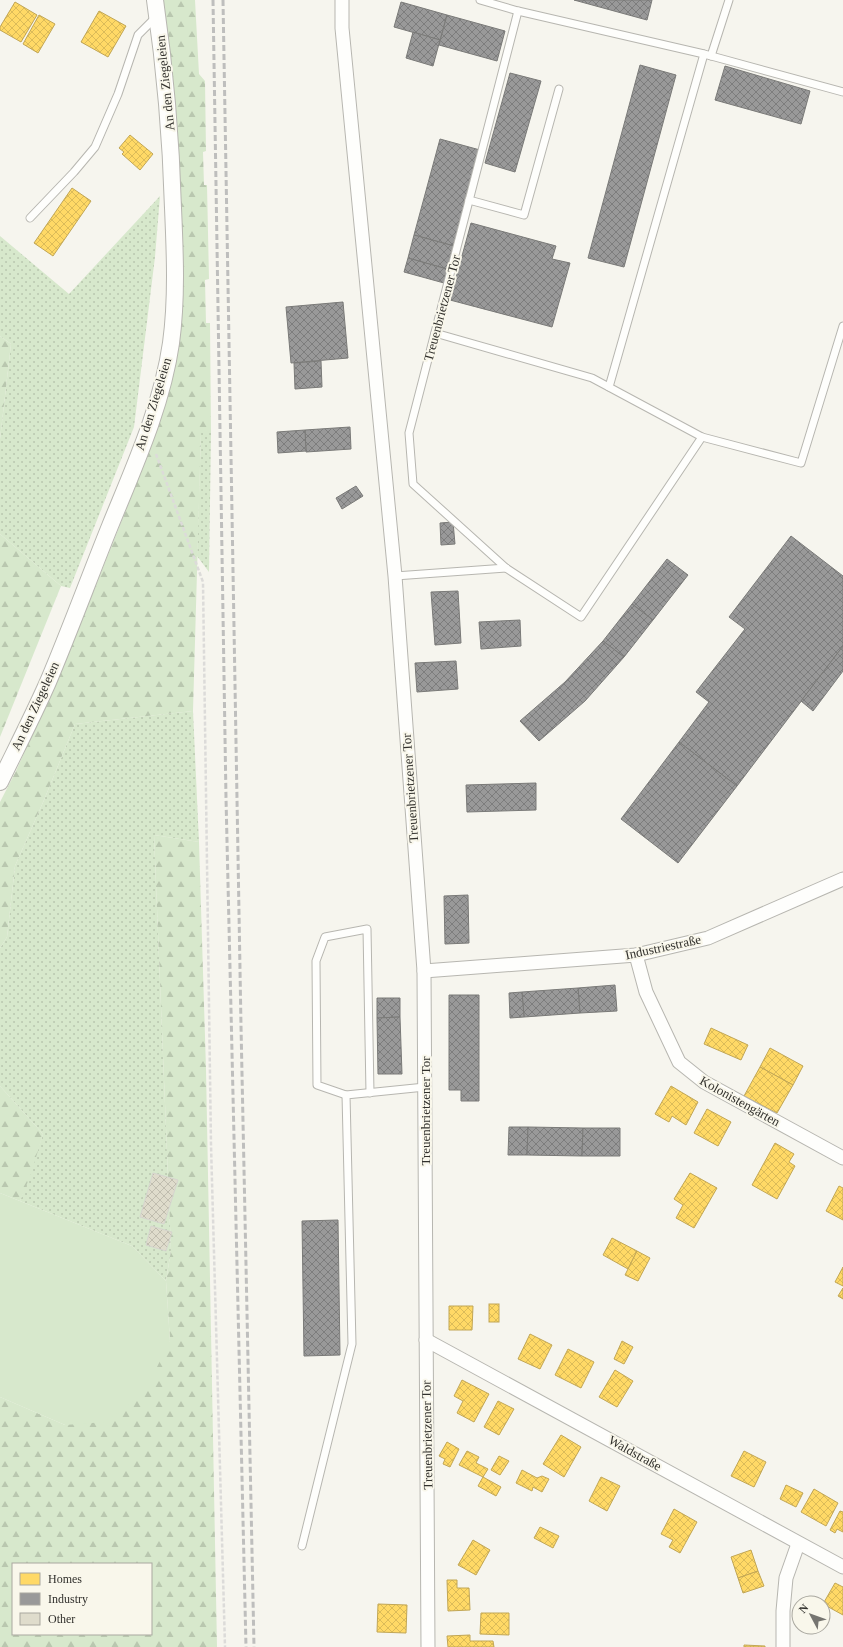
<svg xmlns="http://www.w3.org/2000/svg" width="843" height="1647" font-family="'Times New Roman',serif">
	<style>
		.green { fill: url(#green-dots) }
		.forest { fill: url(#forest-firs); fill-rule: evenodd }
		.pitch { fill: #d7e8cc }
		.homes { fill: url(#homes-cross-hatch); stroke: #c1a655 }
		.industry { fill: url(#industry-cross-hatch); stroke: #7a7a78 }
		.building { fill: url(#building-cross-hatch); stroke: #d6d5cf }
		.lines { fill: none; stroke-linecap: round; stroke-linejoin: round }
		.service-casing { stroke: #b7b6b0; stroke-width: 9 }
		.minor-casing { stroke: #b7b6b0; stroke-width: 15 }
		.tertiary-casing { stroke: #b7b6b0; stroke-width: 18 }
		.path { stroke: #dcdbd9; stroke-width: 2.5; stroke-dasharray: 4 2; stroke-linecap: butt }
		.service { stroke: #fefefc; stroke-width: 7 }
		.minor { stroke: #fefefc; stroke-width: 13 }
		.tertiary { stroke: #fefefc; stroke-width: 16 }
		.rail { stroke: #bebebd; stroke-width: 3; stroke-dasharray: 6 3; stroke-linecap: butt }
		.labels { text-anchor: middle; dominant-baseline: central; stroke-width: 4; stroke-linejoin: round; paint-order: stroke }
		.street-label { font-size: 13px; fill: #31302c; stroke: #f9f7eb }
	</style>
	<defs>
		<pattern id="green-dots" width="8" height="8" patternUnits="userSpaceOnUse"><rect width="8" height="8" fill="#d7e8cc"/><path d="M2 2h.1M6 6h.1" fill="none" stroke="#b9c7af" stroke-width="1.8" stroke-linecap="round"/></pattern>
		<pattern id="forest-firs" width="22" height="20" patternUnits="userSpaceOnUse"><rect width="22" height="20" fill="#d7e8cc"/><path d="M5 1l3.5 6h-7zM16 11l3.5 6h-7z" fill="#b9c7af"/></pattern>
		<pattern id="homes-cross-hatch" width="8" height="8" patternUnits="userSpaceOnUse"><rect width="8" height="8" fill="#ffd966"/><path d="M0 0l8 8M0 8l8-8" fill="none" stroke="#dbbb59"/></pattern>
		<pattern id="industry-cross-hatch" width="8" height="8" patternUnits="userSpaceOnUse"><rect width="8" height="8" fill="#999"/><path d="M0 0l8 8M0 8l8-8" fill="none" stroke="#7d7d7d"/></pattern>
		<pattern id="building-cross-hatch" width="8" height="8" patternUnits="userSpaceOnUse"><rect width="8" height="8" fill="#dfdccc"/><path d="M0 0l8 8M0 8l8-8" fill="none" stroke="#c0bdaf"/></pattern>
	</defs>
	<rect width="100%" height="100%" fill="#f6f5ee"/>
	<g class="green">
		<polygon points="160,196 155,257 134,427 70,588 61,586 0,534 0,439 11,344 0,336 0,236 69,294"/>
		<polygon points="201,433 211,433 209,572 197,556"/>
		<polygon points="193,711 199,842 154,835 171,1250 166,1281 132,1246 20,1201 43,1134 0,1086 0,948 7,937 15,866 44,800 75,724"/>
	</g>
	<g class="forest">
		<polygon points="163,0 195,0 199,74 205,81 206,151 203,152 204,185 207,185 209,279 205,280 206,323 210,323 211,433 201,433 193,711 75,724 44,800 15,866 7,937 0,948 0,802 16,771 75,637 130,500 168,388 178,140 173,82"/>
		<polygon points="0,336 11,344 0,439"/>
		<polygon points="0,534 61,586 0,737"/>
		<path d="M154 835 199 842 206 1069 217 1647H0V1397L65 1425 170 1341 166 1281 171 1250ZM13 1564H151V1634H13Z"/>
		<polygon points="0,1086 43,1134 31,1174 20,1201 0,1193"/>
	</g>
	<polygon class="pitch" points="0,1193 132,1246 166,1281 170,1341 144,1393 105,1422 65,1425 0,1397"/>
	<g class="homes">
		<polygon points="15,2 37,15 21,42 0,30 0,27"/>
		<polygon points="99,11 126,26 108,57 81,42"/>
		<polygon points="39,15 55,24 38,53 23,44"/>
		<polygon points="130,135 153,154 140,170 122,154 124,152 119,148"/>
		<polygon points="72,188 91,201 53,256 34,243"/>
		<polygon points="711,1028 748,1045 741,1060 704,1044"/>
		<polygon points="770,1048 803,1066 793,1085 760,1067"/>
		<polygon points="760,1067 793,1085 777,1113 744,1096"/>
		<polygon points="671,1086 698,1102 686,1125 672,1116 669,1122 655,1114"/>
		<polygon points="707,1109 731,1122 718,1146 694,1133"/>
		<polygon points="775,1143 794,1154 789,1162 795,1166 777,1199 752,1185"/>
		<polygon points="690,1173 717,1188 694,1228 676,1218 683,1205 674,1199"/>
		<polygon points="839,1186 843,1188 843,1220 826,1211"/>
		<polygon points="612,1238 637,1251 628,1269 603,1255"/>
		<polygon points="637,1251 650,1258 638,1281 625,1275"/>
		<polygon points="843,1267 843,1286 835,1282"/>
		<polygon points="843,1288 843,1299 838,1296"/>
		<rect x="489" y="1304" width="10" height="18"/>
		<polygon points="449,1306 473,1306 472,1330 449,1330"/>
		<polygon points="530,1334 552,1345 540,1369 518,1359"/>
		<polygon points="622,1341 633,1347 624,1364 614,1359"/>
		<polygon points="568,1349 594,1362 581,1388 555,1375"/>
		<polygon points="615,1370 633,1381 617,1407 599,1397"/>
		<polygon points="462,1380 489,1394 474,1422 457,1413 463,1401 454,1396"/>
		<polygon points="498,1401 514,1409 499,1435 484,1427"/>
		<polygon points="561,1435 581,1447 564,1477 543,1464"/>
		<polygon points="447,1442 459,1449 450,1467 443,1464 445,1459 439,1456"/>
		<polygon points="467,1451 479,1457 476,1463 488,1469 483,1477 459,1465"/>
		<polygon points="744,1451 766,1462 754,1487 731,1476"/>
		<polygon points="499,1456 509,1461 500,1475 491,1470"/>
		<polygon points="522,1470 537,1478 542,1476 549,1479 542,1492 533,1487 532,1491 516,1483"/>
		<polygon points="483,1477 501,1487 496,1496 478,1486"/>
		<polygon points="601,1477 620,1486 607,1511 589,1501"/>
		<polygon points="786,1485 803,1493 796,1507 780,1499"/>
		<polygon points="814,1489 838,1503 826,1526 801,1512"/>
		<polygon points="674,1509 697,1522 680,1553 669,1547 673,1540 661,1534"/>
		<polygon points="840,1511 843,1512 843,1532 837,1529 835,1533 830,1530"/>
		<polygon points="540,1527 559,1536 553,1548 534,1538"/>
		<polygon points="473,1540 490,1550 476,1575 458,1565"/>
		<polygon points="751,1550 758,1571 738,1578 731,1557"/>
		<polygon points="758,1571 764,1586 743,1593 738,1578"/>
		<polygon points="447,1580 457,1580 457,1588 469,1588 470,1610 448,1611"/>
		<polygon points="835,1583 843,1587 843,1615 823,1604"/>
		<polygon points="378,1604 407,1605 406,1633 377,1632"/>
		<polygon points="481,1613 509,1613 509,1635 480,1634"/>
		<polygon points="470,1635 470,1641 493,1641 494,1647 448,1647 447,1636"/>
		<polygon points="744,1645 765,1646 765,1647 744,1647"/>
	</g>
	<g class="industry">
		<polygon points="574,0 652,0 647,20"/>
		<polygon points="401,2 447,15 440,40 394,27"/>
		<polygon points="447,15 505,31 497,61 439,45"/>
		<polygon points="413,32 440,40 433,66 406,58"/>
		<polygon points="640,65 676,75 624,267 588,258"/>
		<polygon points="725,66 810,91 801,124 715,100"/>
		<polygon points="510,73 541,81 515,172 485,163"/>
		<polygon points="440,139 480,150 454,246 414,235"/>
		<polygon points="471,223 556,246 552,259 570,263 552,327 450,300"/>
		<polygon points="414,235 454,246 447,269 408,258"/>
		<polygon points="408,258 447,269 444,283 404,272"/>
		<polygon points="343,302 348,358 291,363 286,307"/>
		<polygon points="321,361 322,387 295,389 294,363"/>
		<polygon points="350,427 351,449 306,452 305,430"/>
		<polygon points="305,430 306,451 278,453 277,432"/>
		<polygon points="356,486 363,496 342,509 336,498"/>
		<polygon points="453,522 455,544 441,545 440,523"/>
		<polygon points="791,536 843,576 843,646 737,786 679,742 709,702 696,692 745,629 729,617"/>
		<polygon points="667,559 688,575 653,620 632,604"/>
		<polygon points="458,591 461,643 435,645 431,592"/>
		<polygon points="632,604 653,620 624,657 603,641"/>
		<polygon points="520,620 521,646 481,649 479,622"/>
		<polygon points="603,641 624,657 585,701 539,741 520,721 565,682"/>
		<polygon points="843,646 843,671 813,711 801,701"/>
		<polygon points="456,661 458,689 417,692 415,663"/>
		<polygon points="679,742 737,786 678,863 621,819"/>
		<polygon points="536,783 536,810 467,812 466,785"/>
		<polygon points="468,895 469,943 445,944 444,896"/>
		<polygon points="615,985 617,1011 580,1013 578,988"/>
		<polygon points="578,988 580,1013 524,1017 522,992"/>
		<polygon points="522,992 524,1017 510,1018 509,993"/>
		<polygon points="449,995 479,995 479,1101 461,1101 461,1090 449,1090"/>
		<polygon points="377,998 400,998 400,1017 377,1018"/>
		<polygon points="400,1017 402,1074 378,1074 377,1018"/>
		<polygon points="509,1127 528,1127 527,1155 508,1155"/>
		<polygon points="528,1127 583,1128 582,1156 527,1155"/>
		<polygon points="583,1128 620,1128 620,1156 582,1156"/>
		<polygon points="338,1220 340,1355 304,1356 302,1221"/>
	</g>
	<g class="building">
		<polygon points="153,1173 178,1180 164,1224 140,1217"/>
		<polygon points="151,1226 172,1232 166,1251 146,1245"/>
	</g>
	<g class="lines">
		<g class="service-casing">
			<g id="service">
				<polyline points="480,0 518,11 704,54 843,92"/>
				<polyline points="518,11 409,433 413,484 506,568 581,617 702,437"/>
				<polyline points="711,56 729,0"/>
				<polyline points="469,200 524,215 559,89"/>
				<polyline points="30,218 74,172 95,147 118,94 138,35 156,17"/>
				<polyline points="435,333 592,378 702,437 801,463 843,326"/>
				<polyline points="609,387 704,54"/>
				<polyline points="395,576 506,568"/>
				<polyline points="346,1095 317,1085 316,961 325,937 367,929 370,1093"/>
				<polyline points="302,1546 352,1344 346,1095 425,1087"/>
			</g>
		</g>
		<g class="minor-casing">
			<g id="minor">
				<polyline points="342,0 342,28 395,576 424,971 428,1647"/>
				<polyline points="636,955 646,992 679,1062 704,1082 843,1158"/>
				<polyline points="424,971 636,955 708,938 843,879"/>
				<polyline points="426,1340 843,1567"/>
				<polyline points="783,1647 783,1611 786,1578 798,1544"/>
			</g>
		</g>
		<g class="tertiary-casing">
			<path id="tertiary" d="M0 782C16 749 33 716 48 682 70 630 89 578 110 526 134 467 162 406 171 343 177 299 175 253 173 208 171 138 165 69 155 0"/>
		</g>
		<polyline class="path" points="156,454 203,582 211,1145 225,1647"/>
		<use href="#service" class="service"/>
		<use href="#minor" class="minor"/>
		<use href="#tertiary" class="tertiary"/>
		<g class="rail">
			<polyline points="213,0 226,798 246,1647"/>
			<polyline points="223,0 241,1026 254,1647"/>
		</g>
	</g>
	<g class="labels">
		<g class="street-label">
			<text transform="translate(165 83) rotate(-96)">An den Ziegeleien</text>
			<text transform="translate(442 308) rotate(-75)">Treuenbrietzener Tor</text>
			<text transform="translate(153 404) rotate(-73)">An den Ziegeleien</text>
			<text transform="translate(35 706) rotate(-65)">An den Ziegeleien</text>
			<text transform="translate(410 788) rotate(-94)">Treuenbrietzener Tor</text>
			<text transform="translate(663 947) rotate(-12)">Industriestraße</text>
			<text transform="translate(740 1101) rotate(29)">Kolonistengärten</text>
			<text transform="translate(425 1111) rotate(-90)">Treuenbrietzener Tor</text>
			<text transform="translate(427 1435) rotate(-91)">Treuenbrietzener Tor</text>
			<text transform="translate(635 1453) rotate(29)">Waldstraße</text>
		</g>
	</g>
	<rect x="12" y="1563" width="140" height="72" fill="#f9f7eb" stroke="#a9a79f"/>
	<rect x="20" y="1573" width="20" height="12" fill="#ffd966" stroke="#a9a79f"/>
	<text x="48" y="1583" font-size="12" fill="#31302c">Homes</text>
	<rect x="20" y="1593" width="20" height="12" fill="#999999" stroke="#a9a79f"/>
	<text x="48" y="1603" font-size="12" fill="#31302c">Industry</text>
	<rect x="20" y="1613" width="20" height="12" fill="#dfdccc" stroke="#a9a79f"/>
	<text x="48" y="1623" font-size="12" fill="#31302c">Other</text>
	<g transform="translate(811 1615) rotate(311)"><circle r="19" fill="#f9f7eb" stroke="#a9a79f"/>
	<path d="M0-3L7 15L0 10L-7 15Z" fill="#767570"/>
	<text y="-6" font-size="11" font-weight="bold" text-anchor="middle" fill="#31302c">N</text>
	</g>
</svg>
